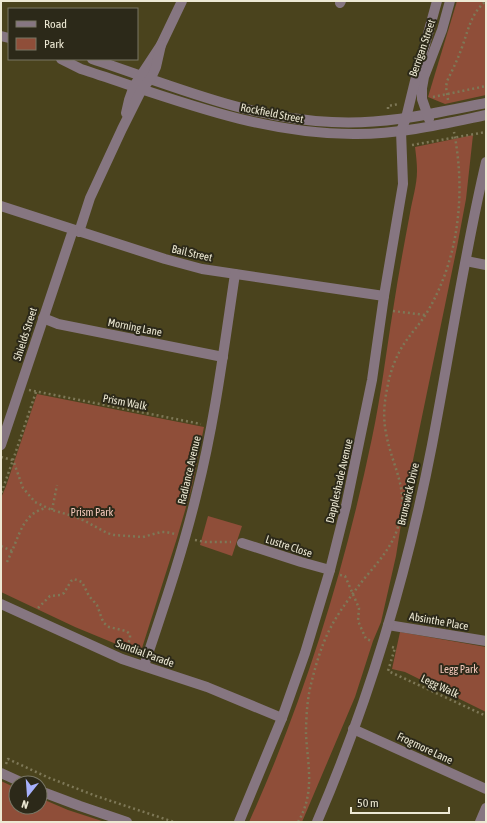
<svg xmlns="http://www.w3.org/2000/svg" width="487" height="823" font-family="'Asap Condensed',sans-serif">
	<style>
		.green { fill: #8f4e39 }
		.lines { fill: none; stroke-linecap: round; stroke-linejoin: round }
		.path { stroke: #7e7857; stroke-width: 2.5; stroke-dasharray: 2 3; stroke-linecap: butt }
		.minor { stroke: #867681; stroke-width: 10 }
		.labels { text-anchor: middle; dominant-baseline: central; stroke-width: 4; stroke-linejoin: round; paint-order: stroke }
		.street-label { font-size: 11px; fill: #ede9d4; stroke: #2c2919 }
		.park-label { font-size: 11px; fill: #f3c8bb; stroke: #2c2919 }
	</style>
	<rect width="100%" height="100%" fill="#4a431d"/>
	<g class="green">
		<polygon points="457,1 486,1 486,95 445,104 428,97"/>
		<path d="M473 135 466 199 457 247 405 499 396 556 381 622 373 641 355 697 302 822H249C304 701 345 568 372 438 381 396 386 353 393 310 398 277 404 245 410 213 412 200 417 185 417 171 417 163 416 155 415 147Z"/>
		<polygon points="37,394 204,427 191,490 177,538 142,648 125,644 121,646 75,627 1,592 1,498 6,486"/>
		<polygon points="208,516 242,526 232,556 200,545"/>
		<polygon points="400,632 486,647 486,712 405,672 392,669"/>
		<polygon points="1,781 16,788 16,807 40,807 40,798 68,810 105,822 1,822"/>
	</g>
	<g class="lines">
		<g class="path">
			<polyline points="433,97 486,86"/>
			<path d="M448 100 446 87 447 81C452 71 457 61 461 50 468 32 470 14 486 1"/>
			<polyline points="388,109 388,106 399,104"/>
			<polyline points="412,145 486,132"/>
			<polyline points="393,311 425,315"/>
			<polyline points="29,390 201,424"/>
			<polyline points="36,392 13,460 23,488 35,502 52,510 73,516 85,521 107,533 114,535 143,537 161,532 166,532 175,534"/>
			<polyline points="1,457 13,460 1,494"/>
			<polyline points="52,510 57,485"/>
			<polyline points="195,540 205,542 231,542"/>
			<path d="M1 546 12 551C20 533 24 513 46 508"/>
			<polyline points="7,562 12,551"/>
			<polyline points="340,575 345,576 359,608 358,621 366,639 372,641"/>
			<polyline points="38,608 50,596 61,595 64,593 71,581 74,579 82,582 89,596 97,605 102,619 104,623 109,627 126,631 130,634 130,639 125,650"/>
			<polyline points="392,647 395,648 388,671 486,716"/>
			<polyline points="6,764 8,759 47,777 96,796 174,822"/>
			<path d="M298 822C315 793 308 767 306 735 306 719 307 700 311 684 316 664 322 643 332 625 339 612 348 600 357 588 371 569 389 553 397 530 411 489 393 471 386 433 383 418 384 404 387 389 390 372 396 355 406 341 412 332 420 324 426 314 459 260 466 193 454 132"/>
		</g>
		<g class="minor">
			<polyline points="340,3 341,1"/>
			<polyline points="1,36 9,38"/>
			<path d="M61 59 81 69C171 98 261 135 357 134 401 134 443 124 486 115"/>
			<path d="M92 59C171 85 249 119 332 122 385 125 435 113 486 103"/>
			<polyline points="126,113 129,100 134,86 161,45 182,1"/>
			<polyline points="429,119 422,99 422,88 424,77 442,30 450,1"/>
			<polyline points="1,206 165,259 202,269 384,296"/>
			<polyline points="79,232 90,198 122,129 142,89 151,78 156,67 161,45"/>
			<polyline points="466,261 486,265"/>
			<polyline points="43,318 58,324 223,357"/>
			<polyline points="1,445 73,230"/>
			<polyline points="242,543 301,562 330,570"/>
			<polyline points="1,604 122,659 207,687 282,718"/>
			<polyline points="388,625 486,641"/>
			<path d="M144 666C163 609 183 551 197 492 215 421 224 347 235 274"/>
			<polyline points="353,729 486,789"/>
			<polyline points="1,773 23,783"/>
			<polyline points="40,791 80,806 127,822"/>
			<polyline points="239,822 282,718 305,653 330,570 346,506 372,380 384,296 403,184 401,131 406,118 415,81 437,1"/>
			<path d="M317 822C369 701 407 574 432 445 450 351 464 255 486 162"/>
			<polyline points="480,822 486,808"/>
		</g>
	</g>
	<g class="labels">
		<g class="street-label">
			<text transform="translate(422 48) rotate(-71)">Berrigan Street</text>
			<text transform="translate(272 113) rotate(11)">Rockfield Street</text>
			<text transform="translate(192 253) rotate(13)">Bail Street</text>
			<text transform="translate(135 327) rotate(11)">Morning Lane</text>
			<text transform="translate(25 334) rotate(-72)">Shields Street</text>
			<text transform="translate(125 402) rotate(11)">Prism Walk</text>
			<text transform="translate(189 470) rotate(-77)">Radiance Avenue</text>
			<text transform="translate(339 481) rotate(-77)">Dappleshade Avenue</text>
			<text transform="translate(408 494) rotate(-77)">Brunswick Drive</text>
			<text transform="translate(289 546) rotate(18)">Lustre Close</text>
			<text transform="translate(439 621) rotate(10)">Absinthe Place</text>
			<text transform="translate(145 653) rotate(20)">Sundial Parade</text>
			<text transform="translate(440 686) rotate(25)">Legg Walk</text>
			<text transform="translate(425 748) rotate(25)">Frogmore Lane</text>
		</g>
		<g class="park-label">
			<text x="92" y="512">Prism Park</text>
			<text x="459" y="669">Legg Park</text>
		</g>
	</g>
	<rect width="487" height="823" fill="none" stroke="#ede9d4" stroke-width="4"/>
	<rect x="8" y="8" width="130" height="52" fill="#2c2919" stroke="#797664"/>
	<rect x="16" y="21" width="20" height="6" fill="#867681" stroke="#797664"/>
	<text x="44" y="28" font-size="12" fill="#ede9d4">Road</text>
	<rect x="16" y="38" width="20" height="12" fill="#8f4e39" stroke="#797664"/>
	<text x="44" y="48" font-size="12" fill="#ede9d4">Park</text>
	<g transform="translate(28 795) rotate(197)"><circle r="19" fill="#2c2919" stroke="#797664"/>
	<path d="M0-3L7 15L0 10L-7 15Z" fill="#a7b1fc"/>
	<text y="-6" font-size="11" font-weight="bold" text-anchor="middle" fill="#ede9d4">N</text>
	</g>
	<path d="M351 807v6h98v-6" fill="none" stroke="#ede9d4" stroke-width="2"/>
	<text x="357" y="807" font-size="12" fill="#ede9d4" stroke="#2c2919" stroke-width="3" paint-order="stroke">50 m</text>
</svg>
